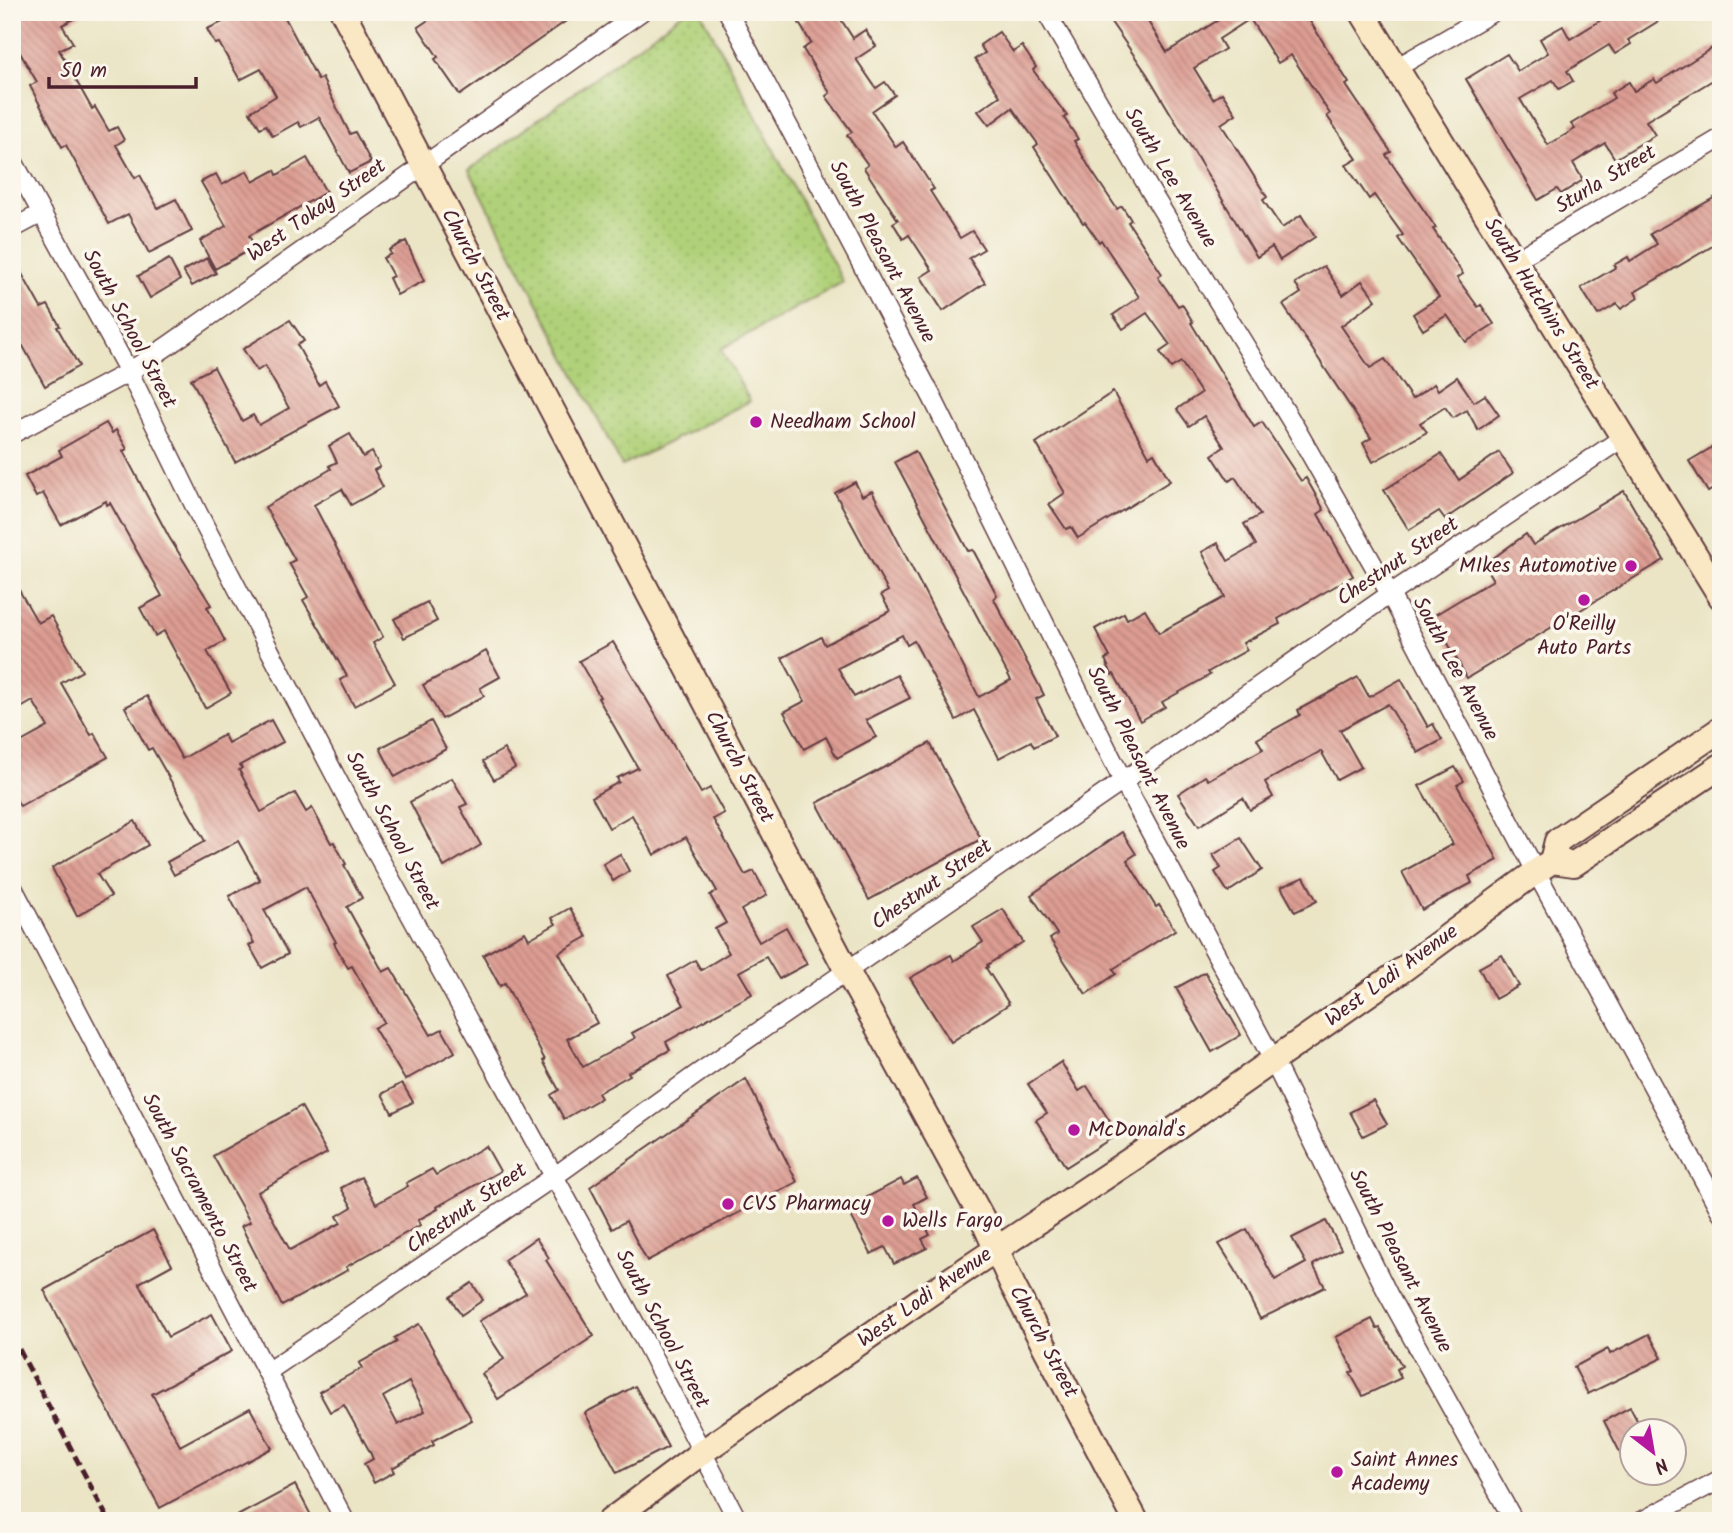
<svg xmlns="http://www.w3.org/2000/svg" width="1733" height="1533" font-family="Kalam,sans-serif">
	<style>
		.grass { fill: url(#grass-dots); stroke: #7d7852; stroke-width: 2 }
		.building { fill: url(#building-back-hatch); fill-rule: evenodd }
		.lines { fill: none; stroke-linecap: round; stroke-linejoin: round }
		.street-casing { stroke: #623d42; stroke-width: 21 }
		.secondary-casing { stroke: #623d42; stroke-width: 28 }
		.street { stroke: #fff; stroke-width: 18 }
		.secondary { stroke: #fae7c3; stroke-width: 24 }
		.rail { stroke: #4a1f2b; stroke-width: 5; stroke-dasharray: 10 5; stroke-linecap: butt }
		.poi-dot { fill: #b5179e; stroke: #fbf7ec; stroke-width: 2.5 }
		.labels { text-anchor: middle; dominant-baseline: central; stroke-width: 7; stroke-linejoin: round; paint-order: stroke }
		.street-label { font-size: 21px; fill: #4a1f2b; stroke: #fbf7ec }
		.poi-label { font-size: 21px; fill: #4a1f2b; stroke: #fbf7ec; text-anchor: start }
	</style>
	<defs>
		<pattern id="grass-dots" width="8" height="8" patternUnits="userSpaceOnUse" patternTransform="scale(1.75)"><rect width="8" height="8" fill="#b0d179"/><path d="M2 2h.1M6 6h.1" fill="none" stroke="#99b369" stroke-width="1.8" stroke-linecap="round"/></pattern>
		<pattern id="building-back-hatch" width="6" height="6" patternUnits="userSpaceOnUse" patternTransform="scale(1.75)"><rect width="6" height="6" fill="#dd9d93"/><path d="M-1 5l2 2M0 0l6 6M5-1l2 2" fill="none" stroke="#b57f78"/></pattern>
	</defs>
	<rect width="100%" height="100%" fill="#fbf7ec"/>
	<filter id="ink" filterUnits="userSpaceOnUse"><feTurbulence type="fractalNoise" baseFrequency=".0143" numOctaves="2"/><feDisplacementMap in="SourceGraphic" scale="14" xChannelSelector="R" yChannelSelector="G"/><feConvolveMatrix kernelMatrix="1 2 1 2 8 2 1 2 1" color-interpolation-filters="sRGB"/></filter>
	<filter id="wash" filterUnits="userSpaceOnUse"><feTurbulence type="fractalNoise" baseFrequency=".00686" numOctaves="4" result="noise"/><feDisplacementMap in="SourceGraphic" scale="28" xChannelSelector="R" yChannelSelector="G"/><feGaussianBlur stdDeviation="1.57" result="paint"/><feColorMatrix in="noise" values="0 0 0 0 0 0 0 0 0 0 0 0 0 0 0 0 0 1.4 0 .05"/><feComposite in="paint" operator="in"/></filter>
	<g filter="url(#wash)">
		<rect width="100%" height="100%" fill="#ebe5c6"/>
		<polygon class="grass" points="684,12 701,12 843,282 721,349 750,401 622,466 469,170"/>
		<g id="blocks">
			<g class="building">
				<polygon points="12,12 86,12 62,25 73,43 59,50 92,109 95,107 109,131 117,127 124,140 116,145 135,178 140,175 158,208 176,199 192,231 149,253 128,214 109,224 66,145 62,147 30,86 37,82 12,39"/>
				<polygon points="220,12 282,12 318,80 322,78 350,134 355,132 371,162 349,173 319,117 301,127 298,122 273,136 266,125 260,128 250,112 276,96 261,69 240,80 219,43 215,44 207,29 225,21"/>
				<polygon points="440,12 579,12 460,95 435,59 438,57 418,27"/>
				<polygon points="816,12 836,12 853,38 865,30 876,46 856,59 876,88 885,82 895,95 872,111 896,147 903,142 934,189 930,191 960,238 972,231 984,249 969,258 985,283 943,311 921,277 932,270 909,235 903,239 893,223 898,220 864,168 868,165 847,135 852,132 826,96 830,93 803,49 811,43 799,23"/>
				<polygon points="1104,12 1142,12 1167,52 1223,17 1219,12 1304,12 1349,83 1346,85 1391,152 1386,155 1436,228 1433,229 1463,274 1457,278 1478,307 1481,305 1494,324 1466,342 1447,315 1423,330 1413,314 1439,297 1398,238 1403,235 1374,195 1369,199 1346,165 1357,159 1327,116 1330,114 1291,55 1278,63 1250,19 1219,39 1225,49 1194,68 1213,99 1222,93 1236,114 1221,124 1267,197 1263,200 1282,228 1301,215 1315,237 1280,260 1272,247 1257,257 1147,74"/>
				<polygon points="1596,12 1673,12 1628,40 1631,44 1615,54 1609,45 1567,71 1573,81 1559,89 1553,80 1520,99 1548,145 1575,129 1571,124 1614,98 1611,93 1629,82 1634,91 1654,79 1657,83 1715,46 1721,54 1721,75 1646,121 1655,135 1615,159 1605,143 1573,163 1583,180 1561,194 1557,189 1538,200 1466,79 1507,54 1518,71 1548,53 1540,39 1563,26 1570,39 1601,20"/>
				<polygon points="999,32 1013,52 1022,46 1036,67 1033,70 1067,116 1064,118 1078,139 1074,141 1091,170 1117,209 1122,206 1131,220 1128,222 1162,274 1158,277 1178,306 1182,304 1193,322 1191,323 1254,427 1262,422 1301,481 1306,478 1324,510 1318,514 1353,576 1278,619 1280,624 1243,643 1247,650 1208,672 1210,675 1162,702 1165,707 1140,721 1114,674 1112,675 1105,659 1110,657 1095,629 1124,613 1127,619 1145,609 1159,633 1225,597 1202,552 1218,543 1228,561 1256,545 1244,524 1260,515 1235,477 1229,481 1212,455 1224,447 1204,416 1189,426 1177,409 1201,393 1181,362 1171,368 1160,352 1170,345 1147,313 1123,329 1113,315 1139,297 1101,240 1099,242 1085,222 1083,223 1064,194 1034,147 1038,144 1012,108 989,125 978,111 1000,96 975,59 985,53 980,45"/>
				<polygon points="307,158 326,192 249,236 255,247 215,269 200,241 226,226 201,182 216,174 222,185 247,171 253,182 275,170 277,175"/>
				<polygon points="1721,194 1721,241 1635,292 1638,298 1621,309 1617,304 1598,315 1581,288 1616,267 1614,265 1628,257 1630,261 1657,244 1650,234"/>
				<polygon points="406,241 424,281 397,295 389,278 393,276 383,258 391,254 389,250"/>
				<polygon points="12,256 41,308 48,305 60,326 57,327 79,366 45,386 23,346 12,352"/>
				<polygon points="207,258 216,273 192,286 183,271"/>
				<polygon points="169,259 180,280 150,298 138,276"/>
				<polygon points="1324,266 1343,295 1362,281 1376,300 1341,326 1370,368 1385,359 1412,399 1434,384 1438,390 1457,377 1474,402 1485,395 1499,415 1478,430 1467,410 1453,418 1445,407 1420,423 1427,432 1373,462 1363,443 1371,438 1283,305 1301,293 1295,283"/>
				<polygon points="290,320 304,341 297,345 319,385 325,381 339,406 235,462 191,379 214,367 242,421 253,415 259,425 289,408 265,366 257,371 243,349"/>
				<polygon points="1113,392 1149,456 1154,453 1170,481 1078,538 1071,527 1066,529 1049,504 1065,493 1036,443"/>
				<polygon points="106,423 112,433 116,430 127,449 123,451 169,537 211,605 207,607 225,641 207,651 231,693 205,708 164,631 155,636 140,608 162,596 110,503 107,505 106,501 61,525 43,493 36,497 25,476 62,456 59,450"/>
				<polygon points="350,434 363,457 372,452 380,467 374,470 383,487 351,505 342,489 314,505 383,637 373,643 395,683 354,706 340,680 347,676 303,600 308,597 289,563 295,560 265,507 331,469 329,466 337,462 329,446"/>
				<polygon points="1721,442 1721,484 1708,492 1689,461"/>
				<polygon points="915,451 968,551 973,550 997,595 994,599 1044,695 1036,699 1055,736 1034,747 1031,741 999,758 974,710 956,720 914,641 907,645 902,635 838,668 854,697 897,675 910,698 866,720 876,737 837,758 826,737 804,749 784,712 805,701 782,658 821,637 825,645 890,611 881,595 888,591 835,493 855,482 862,496 872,491 979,697 1011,680 895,462"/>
				<polygon points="1499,452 1513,473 1445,519 1439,511 1409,530 1384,490 1441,454 1459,480"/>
				<polygon points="1624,491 1664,560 1467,678 1433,616 1493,580 1484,565 1526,534 1533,545"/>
				<polygon points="12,578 38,623 51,616 82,671 61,683 91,735 94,733 108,757 20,806 12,793 12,747 48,727 33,701 12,713"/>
				<polygon points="427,602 437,621 404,638 394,619"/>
				<polygon points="613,642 701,793 710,788 724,813 713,819 745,875 754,871 767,895 741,910 759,942 786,927 807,964 779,979 766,957 739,972 752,994 666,1042 670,1050 628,1072 630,1075 598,1093 601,1098 564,1119 551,1095 559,1090 543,1061 545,1060 505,983 500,986 483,955 525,932 529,939 556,924 552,918 570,908 587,937 559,953 597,1023 567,1039 583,1067 635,1038 632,1033 684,1005 668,976 695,960 701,970 729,953 715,929 726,923 710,895 717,891 686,837 654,855 632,815 609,828 592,797 619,782 617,778 638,768 598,698 600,697 579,661"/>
				<polygon points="486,651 500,677 480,688 484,696 442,719 423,685"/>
				<polygon points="1358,677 1369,697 1401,679 1428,727 1433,724 1442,740 1418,753 1388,704 1340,730 1361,767 1337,780 1321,751 1265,782 1273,797 1250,810 1243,798 1199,826 1178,794 1205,776 1208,780 1263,749 1257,739 1300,715 1298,710"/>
				<polygon points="147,696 182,759 224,735 228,743 271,720 283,742 240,765 242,768 239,770 261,812 295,793 306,812 312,808 331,843 334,842 346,864 344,865 362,898 347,907 383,972 391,968 431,1035 442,1029 455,1052 405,1080 374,1028 384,1022 352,966 348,968 334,943 336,942 306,887 264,910 288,954 262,968 249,945 254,943 229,896 260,880 238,841 174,875 167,862 205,841 152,748 148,750 125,707"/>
				<polygon points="431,721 446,749 395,777 380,748"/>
				<polygon points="930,743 981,839 869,900 817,803"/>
				<polygon points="504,749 515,768 494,780 483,761"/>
				<polygon points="1455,767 1464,781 1457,785 1498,860 1469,876 1472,883 1422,910 1402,872 1453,844 1419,786"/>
				<polygon points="452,778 467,804 460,807 481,845 444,867 410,802"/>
				<polygon points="135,821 148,845 97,874 111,896 77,916 52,868"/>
				<polygon points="1122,832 1136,854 1127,860 1156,907 1159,905 1175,930 1113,969 1116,974 1086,994 1050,939 1057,934 1031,895"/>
				<polygon points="1241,838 1262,870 1228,892 1215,872 1221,868 1213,855"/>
				<polygon points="620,854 629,871 613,881 603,864"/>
				<polygon points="1304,877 1317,901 1295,912 1281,887"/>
				<polygon points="1003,909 1023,942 987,965 988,967 986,968 1009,1004 951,1042 910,978 951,955 954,961 983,942 973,927"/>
				<polygon points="1502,955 1519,986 1495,999 1479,968"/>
				<polygon points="1205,972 1241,1035 1212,1052 1176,988"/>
				<polygon points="1061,1062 1079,1091 1087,1086 1118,1134 1066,1167 1036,1120 1047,1113 1028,1084"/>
				<polygon points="746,1079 797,1182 647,1261 626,1221 612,1229 590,1187"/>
				<polygon points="402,1083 413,1102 392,1113 382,1094"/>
				<polygon points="1373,1100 1387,1124 1363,1136 1350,1112"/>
				<polygon points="301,1106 327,1153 258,1192 290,1250 341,1223 337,1216 352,1207 341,1188 361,1177 376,1204 408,1186 406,1183 432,1169 436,1175 486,1146 500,1171 437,1207 438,1209 418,1220 420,1225 346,1267 348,1270 282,1306 241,1226 250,1222 213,1156"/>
				<polygon points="917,1178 927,1197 914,1204 930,1235 922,1239 927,1248 894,1264 885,1247 871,1254 847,1208 901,1179 904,1185"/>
				<polygon points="1326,1221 1341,1249 1313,1265 1325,1287 1260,1319 1236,1271 1219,1244 1247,1229 1275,1280 1306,1263 1292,1238"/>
				<polygon points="153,1230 172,1265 139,1283 168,1337 212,1314 232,1351 152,1394 180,1446 250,1408 272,1448 160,1508 44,1290"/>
				<polygon points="536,1238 549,1258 546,1260 594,1336 498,1399 482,1374 504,1359 479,1321 526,1293 504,1260"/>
				<polygon points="472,1283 483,1300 461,1315 450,1297"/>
				<polygon points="1372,1319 1377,1329 1380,1328 1402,1366 1397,1369 1401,1378 1363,1396 1350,1373 1354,1371 1336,1337"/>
				<path d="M419 1324 472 1420 432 1441 434 1445 392 1468 394 1472 374 1483 364 1464 373 1459 370 1452 344 1405 330 1412 319 1392 362 1368 359 1363 397 1342 394 1338ZM409 1382 425 1411 398 1425 383 1397Z"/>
				<polygon points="1649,1334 1662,1358 1588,1394 1574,1367 1608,1349 1610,1354"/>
				<polygon points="635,1386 668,1447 617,1473 585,1413"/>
				<polygon points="1630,1407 1643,1432 1632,1432 1632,1476 1604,1421"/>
				<polygon points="295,1485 314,1521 228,1521"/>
			</g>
		</g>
	</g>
	<g filter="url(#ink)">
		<use href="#blocks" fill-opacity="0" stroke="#623d42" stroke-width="2"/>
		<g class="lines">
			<g class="street-casing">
				<g id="street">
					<polyline points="728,12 932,397 1123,781 1273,1060 1388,1294 1514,1521"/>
					<polyline points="1046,12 1151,192 1295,427 1390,594 1541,881 1721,1212"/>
					<polyline points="1396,68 1493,12"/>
					<polyline points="12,159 129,372 198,513 361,825 643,1338 738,1521"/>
					<polyline points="12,229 42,213"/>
					<polyline points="1514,261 1721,138"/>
					<polyline points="12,434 129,372 169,345 641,12"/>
					<polyline points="12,886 345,1521"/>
					<polyline points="267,1372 555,1176 697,1074 1123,781 1390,594 1624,437"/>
					<polyline points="1642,1521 1721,1479"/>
				</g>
			</g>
			<g class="secondary-casing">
				<g id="secondary">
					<polyline points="343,12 847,971 984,1222 1013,1286 1136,1521"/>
					<polyline points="1362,12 1721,597"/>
					<polyline points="1552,861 1557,841 1721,729"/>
					<polyline points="610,1521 701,1453 935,1290 1138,1155 1398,973 1537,871 1552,861 1574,864 1721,766"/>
				</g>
			</g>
			<use href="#street" class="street"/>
			<use href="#secondary" class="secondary"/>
			<polyline class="rail" points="12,1336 109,1521"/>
		</g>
	</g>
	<g class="poi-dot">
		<circle cx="756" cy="422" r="7"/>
		<circle cx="1631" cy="566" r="7"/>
		<circle cx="1584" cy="600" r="7"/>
		<circle cx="1074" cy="1130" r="7"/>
		<circle cx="728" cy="1204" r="7"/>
		<circle cx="888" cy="1221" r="7"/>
		<circle cx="1337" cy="1472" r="7"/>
	</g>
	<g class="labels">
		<g class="street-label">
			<text transform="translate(1170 178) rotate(59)">South Lee Avenue</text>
			<text transform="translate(1606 180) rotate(-31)">Sturla Street</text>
			<text transform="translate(317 211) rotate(-35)">West Tokay Street</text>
			<text transform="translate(882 252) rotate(62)">South Pleasant Avenue</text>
			<text transform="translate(475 265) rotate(62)">Church Street</text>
			<text transform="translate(1541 304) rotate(58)">South Hutchins Street</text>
			<text transform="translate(129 329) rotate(62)">South School Street</text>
			<text transform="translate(1398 562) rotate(-34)">Chestnut Street</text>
			<text transform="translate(1455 669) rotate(62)">South Lee Avenue</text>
			<text transform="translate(1138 758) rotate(63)">South Pleasant Avenue</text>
			<text transform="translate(739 767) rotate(62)">Church Street</text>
			<text transform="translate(392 831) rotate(62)">South School Street</text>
			<text transform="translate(932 885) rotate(-35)">Chestnut Street</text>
			<text transform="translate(1392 976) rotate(-36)">West Lodi Avenue</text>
			<text transform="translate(199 1193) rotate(62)">South Sacramento Street</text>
			<text transform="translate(467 1209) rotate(-35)">Chestnut Street</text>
			<text transform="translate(1400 1261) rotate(63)">South Pleasant Avenue</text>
			<text transform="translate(925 1298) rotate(-35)">West Lodi Avenue</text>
			<text transform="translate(662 1329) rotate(62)">South School Street</text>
			<text transform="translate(1043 1342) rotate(62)">Church Street</text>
		</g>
		<g class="poi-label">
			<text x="770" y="422">Needham School</text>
			<text x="1617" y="566" text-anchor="end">MIkes Automotive</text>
			<text x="1584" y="624" text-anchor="middle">O'Reilly<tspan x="1584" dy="24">Auto Parts</tspan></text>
			<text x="1088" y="1130">McDonald's</text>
			<text x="742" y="1204">CVS Pharmacy</text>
			<text x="902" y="1221">Wells Fargo</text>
			<text x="1351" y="1460">Saint Annes<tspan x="1351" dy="24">Academy</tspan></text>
		</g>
	</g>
	<rect width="1733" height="1533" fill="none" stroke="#fbf7ec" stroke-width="42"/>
	<g transform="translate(1653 1452) rotate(149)"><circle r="33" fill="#fbf7ec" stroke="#b4a19f" stroke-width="2"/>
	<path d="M0-5L12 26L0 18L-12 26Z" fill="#b5179e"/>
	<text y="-10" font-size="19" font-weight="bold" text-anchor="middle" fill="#4a1f2b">N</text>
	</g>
	<path d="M49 77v10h147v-10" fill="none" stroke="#4a1f2b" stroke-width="3.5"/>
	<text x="60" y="77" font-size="21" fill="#4a1f2b" stroke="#fbf7ec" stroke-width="5" paint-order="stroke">50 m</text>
</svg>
